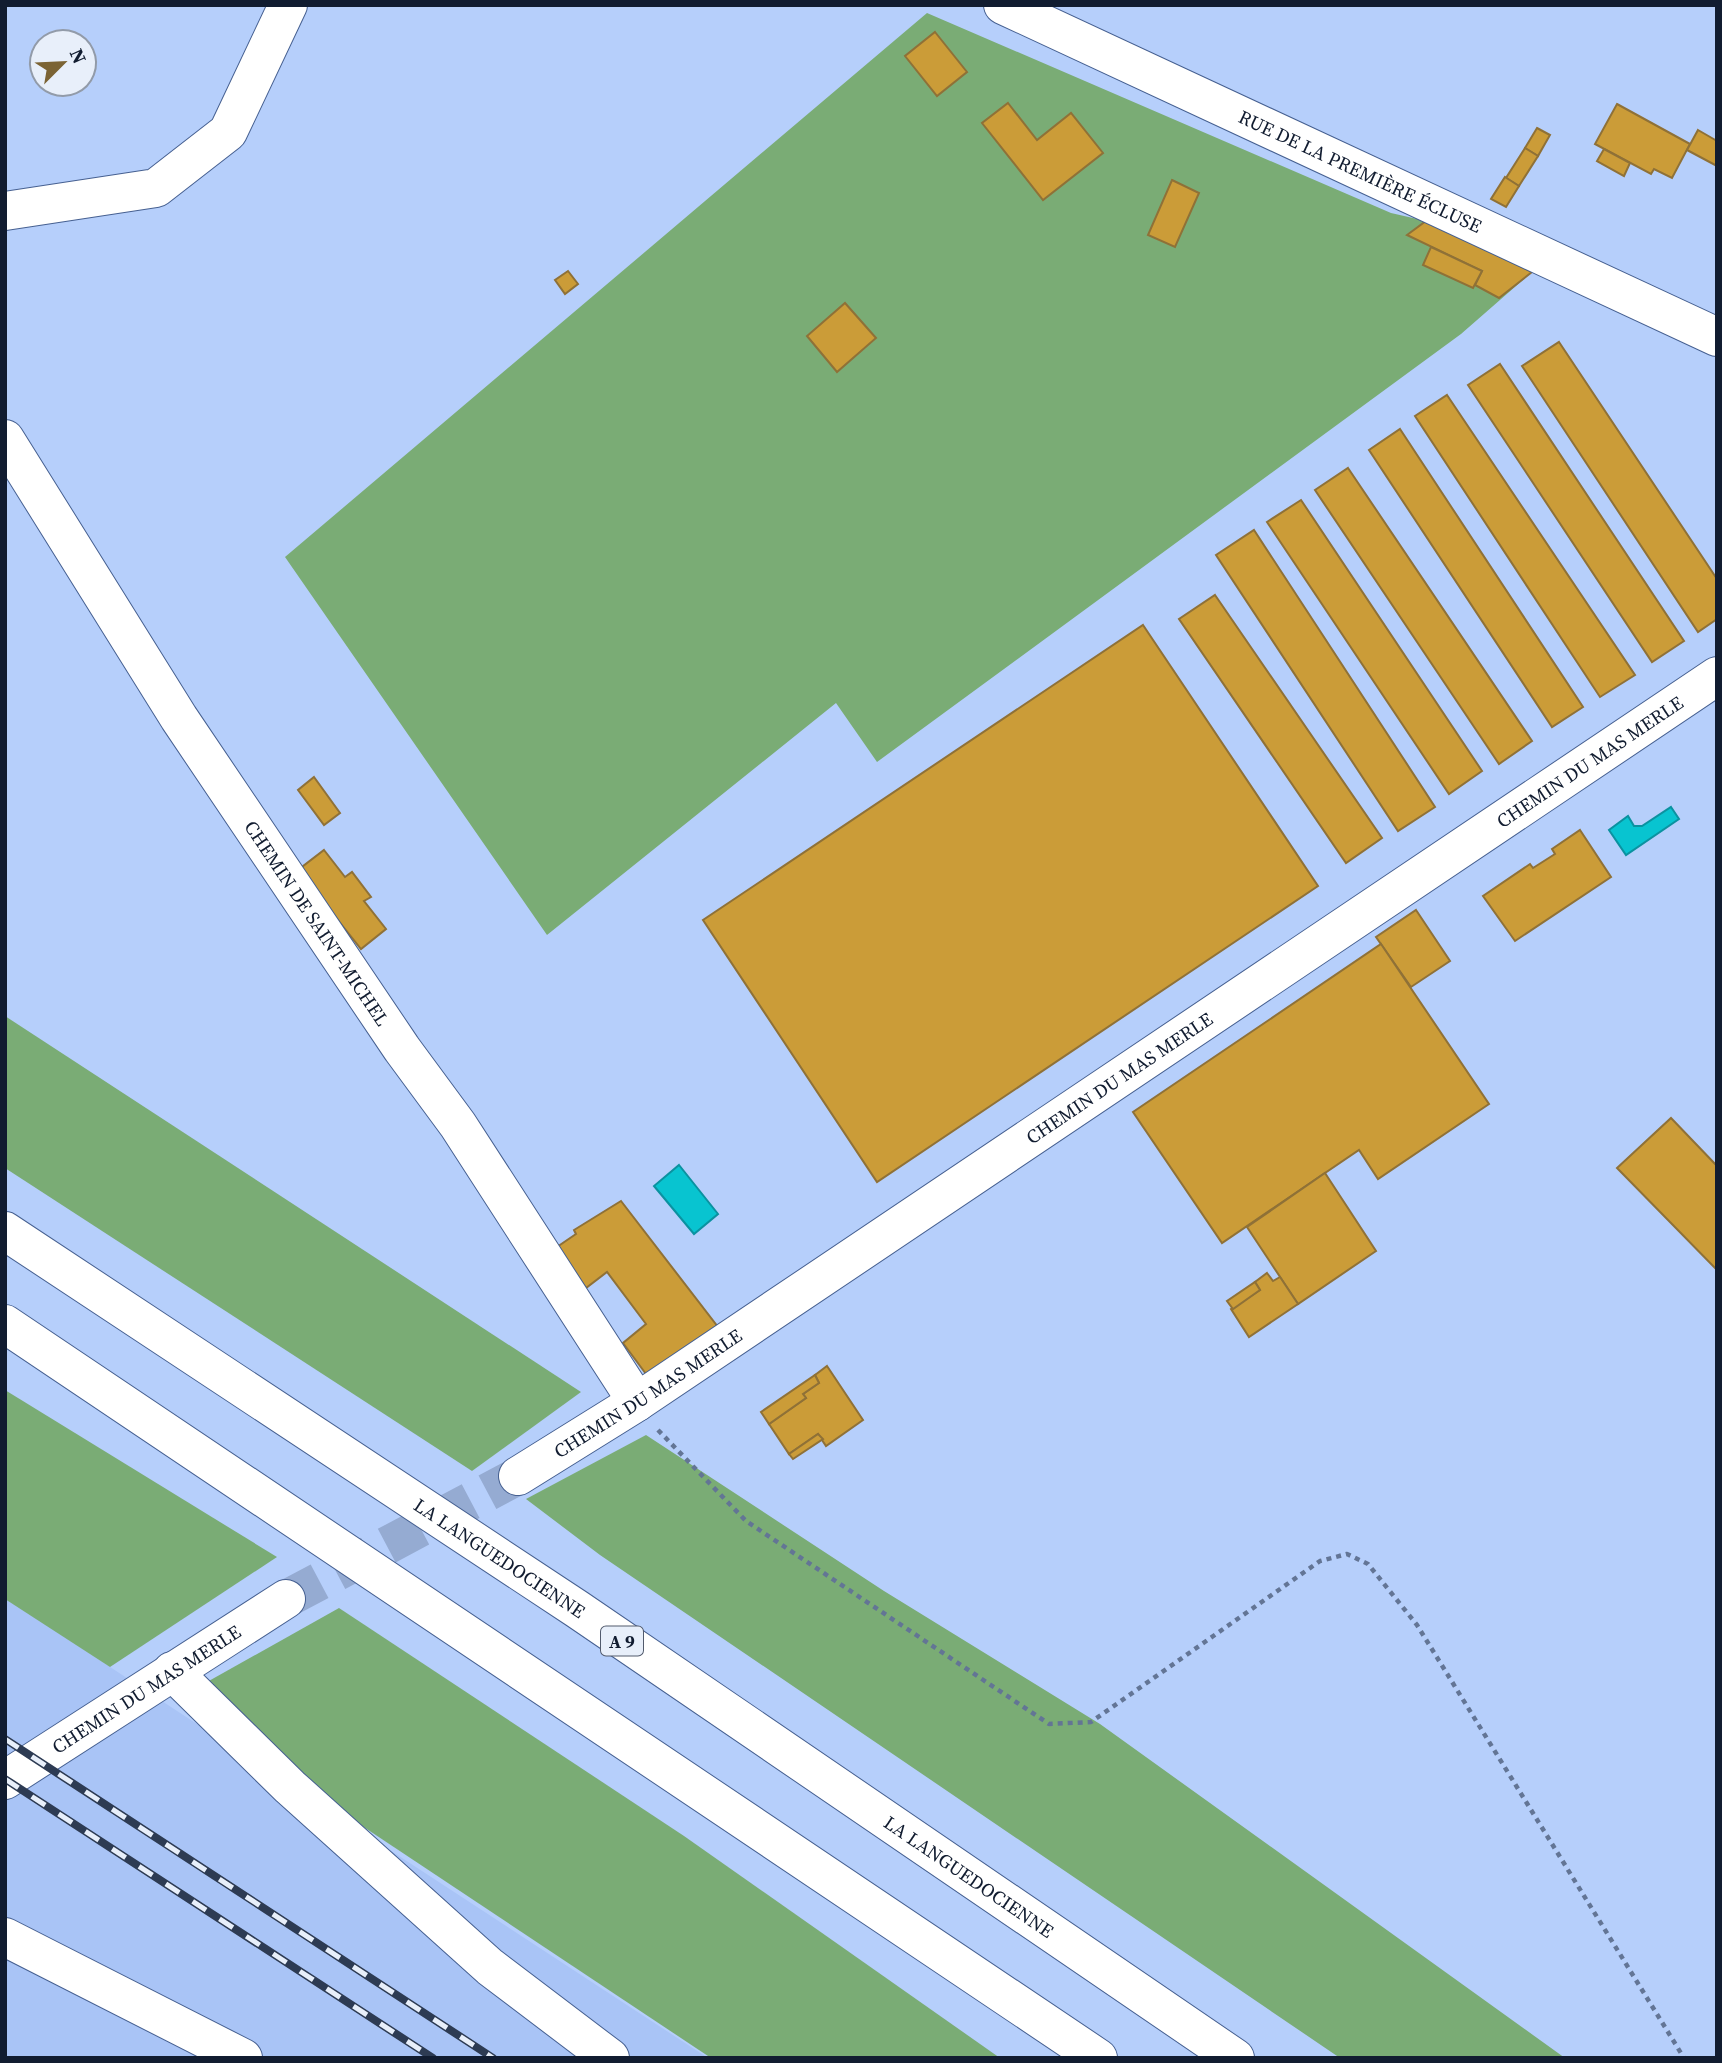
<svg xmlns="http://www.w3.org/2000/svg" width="1722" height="2063" font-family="'Source Serif 4',serif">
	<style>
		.built { fill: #a9c4f6 }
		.green { fill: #7aac75 }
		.water { fill: #08c4d0; stroke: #0b92a0; stroke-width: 2 }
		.building { fill: #cb9c38; stroke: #8f7137; stroke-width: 2 }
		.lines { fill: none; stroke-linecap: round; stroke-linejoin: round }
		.minor-tunnel { stroke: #95abd2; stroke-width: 38; stroke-dasharray: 38 19; stroke-linecap: butt }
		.minor-casing { stroke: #466091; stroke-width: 40 }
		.highway-casing { stroke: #466091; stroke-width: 40 }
		.path { stroke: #637595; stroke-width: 4.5; stroke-dasharray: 5 5; stroke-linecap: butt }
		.minor { stroke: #fff; stroke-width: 38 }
		.highway { stroke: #fff; stroke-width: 38 }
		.rail-casing { stroke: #2d3b53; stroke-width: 8 }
		.rail { stroke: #e8effa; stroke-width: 5; stroke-dasharray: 16; stroke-linecap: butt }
		.labels { text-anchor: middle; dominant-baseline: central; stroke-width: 5; stroke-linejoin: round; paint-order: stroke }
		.shield { fill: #e8effa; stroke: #525b6d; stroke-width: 2 }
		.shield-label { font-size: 18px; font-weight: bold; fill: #111c30 }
		.street-label { font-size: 19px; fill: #111c30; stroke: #e8effa }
	</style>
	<rect width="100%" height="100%" fill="#b6cffb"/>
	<polygon class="built" points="5,1598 171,1707 708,2058 5,2058"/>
	<g class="green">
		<polygon points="927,13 1391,213 1426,221 1532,272 1461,334 877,762 836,703 547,935 285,557"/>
		<polygon points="5,1016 581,1392 472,1471 5,1168"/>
		<polygon points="5,1390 277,1557 110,1667 5,1599"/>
		<polygon points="646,1435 884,1591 1100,1724 1565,2058 1340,2058 600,1555 526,1499"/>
		<polygon points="339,1608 684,1836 1000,2058 711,2058 299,1784 207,1682"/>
	</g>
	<g class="water">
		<polygon points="1671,807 1679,819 1626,855 1609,830 1628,816 1634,826 1642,826"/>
		<polygon points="679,1165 718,1214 694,1234 654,1186"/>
	</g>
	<g class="building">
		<polygon points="935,32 967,72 937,96 905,56"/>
		<polygon points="1008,103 1037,140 1071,113 1103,153 1043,200 982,123"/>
		<polygon points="1617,104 1690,144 1672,178 1654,169 1651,174 1595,144"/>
		<polygon points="1537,128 1550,135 1538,156 1525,148"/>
		<polygon points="1698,130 1717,141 1717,166 1687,150"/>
		<polygon points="1525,148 1538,156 1519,186 1506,178"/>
		<polygon points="1604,149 1630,163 1624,176 1597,161"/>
		<polygon points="1505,177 1519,186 1506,207 1491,199"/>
		<polygon points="1172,180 1199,193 1175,247 1148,235"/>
		<polygon points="1426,221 1532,272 1499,298 1475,285 1482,271 1407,235"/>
		<polygon points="1431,247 1482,271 1473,288 1423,265"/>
		<polygon points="568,271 578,284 565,294 555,280"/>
		<polygon points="845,303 876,338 837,372 807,336"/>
		<polygon points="1559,342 1717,579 1717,619 1698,632 1522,366"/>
		<polygon points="1500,364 1684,641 1652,662 1468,385"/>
		<polygon points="1447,395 1635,675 1600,697 1415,416"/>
		<polygon points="1400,429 1583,707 1552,727 1369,450"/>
		<polygon points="1348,468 1532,741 1499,764 1315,490"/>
		<polygon points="1301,500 1482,771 1449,794 1267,522"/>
		<polygon points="1254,530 1435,807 1398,831 1216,555"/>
		<polygon points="1215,595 1382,838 1346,863 1179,619"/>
		<polygon points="1143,625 1318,886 877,1182 703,920"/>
		<polygon points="314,777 340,813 324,825 298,790"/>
		<polygon points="1580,830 1611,877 1515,941 1483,896 1530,864 1533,868 1555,854 1552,849"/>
		<polygon points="324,850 345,877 352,872 371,897 364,901 386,929 361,949 298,870"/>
		<polygon points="1416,910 1450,961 1411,987 1376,937"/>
		<polygon points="1381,944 1489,1104 1378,1179 1359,1150 1222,1243 1133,1112"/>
		<polygon points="1671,1118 1717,1166 1717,1270 1617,1168"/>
		<polygon points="1325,1173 1376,1251 1298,1304 1247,1227"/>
		<polygon points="621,1201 718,1327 646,1374 623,1343 646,1324 607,1272 586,1288 557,1247 576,1234 574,1230"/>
		<polygon points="1267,1273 1273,1281 1280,1277 1298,1304 1249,1337 1231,1309 1260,1290 1255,1282"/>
		<polygon points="1255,1282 1260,1290 1233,1309 1227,1301"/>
		<polygon points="827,1366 863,1420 826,1446 818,1434 789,1454 769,1424 806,1398 803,1394 819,1383 815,1375"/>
		<polygon points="815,1375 819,1383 803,1394 806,1398 769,1424 761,1412"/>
		<polygon points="818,1434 823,1439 793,1459 789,1454"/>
	</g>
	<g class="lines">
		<polyline class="minor-tunnel" points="286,1599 518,1476"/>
		<g class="minor-casing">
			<g id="minor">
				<path id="s1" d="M1003 5 1717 337"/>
				<polyline points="5,211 156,188 228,132 288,5"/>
				<path id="s2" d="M5 439 179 718 402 1049 458 1125 637 1402"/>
				<path id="s3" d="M518 1476 637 1402 1717 676"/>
				<polyline points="172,1671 290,1787 490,1967 610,2058"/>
				<path id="s4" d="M5 1780 286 1599"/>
				<polyline points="5,1937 243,2058"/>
			</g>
		</g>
		<g class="highway-casing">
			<g id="highway">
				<path id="s5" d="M5 1231 577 1609 1235 2058"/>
				<polyline points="5,1324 1098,2058"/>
			</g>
		</g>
		<polyline class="path" points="658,1430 746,1521 1049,1724 1091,1722 1320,1561 1347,1554 1368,1564 1417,1625 1684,2058"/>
		<use href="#minor" class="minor"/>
		<use href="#highway" class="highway"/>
		<g class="rail-casing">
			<g id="rail">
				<polyline points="5,1739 493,2058"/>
				<polyline points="5,1779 433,2058"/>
			</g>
		</g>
		<use href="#rail" class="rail"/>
	</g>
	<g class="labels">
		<rect class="shield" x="601" y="1626.5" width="42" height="29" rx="5"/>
		<g class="shield-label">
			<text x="622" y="1641">A 9</text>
		</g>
		<g class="street-label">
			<text stroke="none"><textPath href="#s1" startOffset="394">RUE DE LA PREMIÈRE ÉCLUSE</textPath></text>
			<text stroke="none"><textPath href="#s3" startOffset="1288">CHEMIN DU MAS MERLE</textPath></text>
			<text stroke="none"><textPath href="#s2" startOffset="576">CHEMIN DE SAINT-MICHEL</textPath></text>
			<text stroke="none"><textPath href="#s3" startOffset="721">CHEMIN DU MAS MERLE</textPath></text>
			<text stroke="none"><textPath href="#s3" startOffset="154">CHEMIN DU MAS MERLE</textPath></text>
			<text stroke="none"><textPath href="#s5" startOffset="593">LA LANGUEDOCIENNE</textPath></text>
			<text stroke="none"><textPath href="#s4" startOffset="168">CHEMIN DU MAS MERLE</textPath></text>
			<text stroke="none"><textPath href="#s5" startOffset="1160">LA LANGUEDOCIENNE</textPath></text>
		</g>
	</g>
	<rect width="1722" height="2063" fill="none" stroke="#111c30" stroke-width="14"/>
	<g transform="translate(63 63) rotate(66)"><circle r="33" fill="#e8effa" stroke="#929ba9" stroke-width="2"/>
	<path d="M0-5L12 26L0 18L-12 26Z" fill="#7b6334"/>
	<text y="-10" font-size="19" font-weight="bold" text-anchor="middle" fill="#111c30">N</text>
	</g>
</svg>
